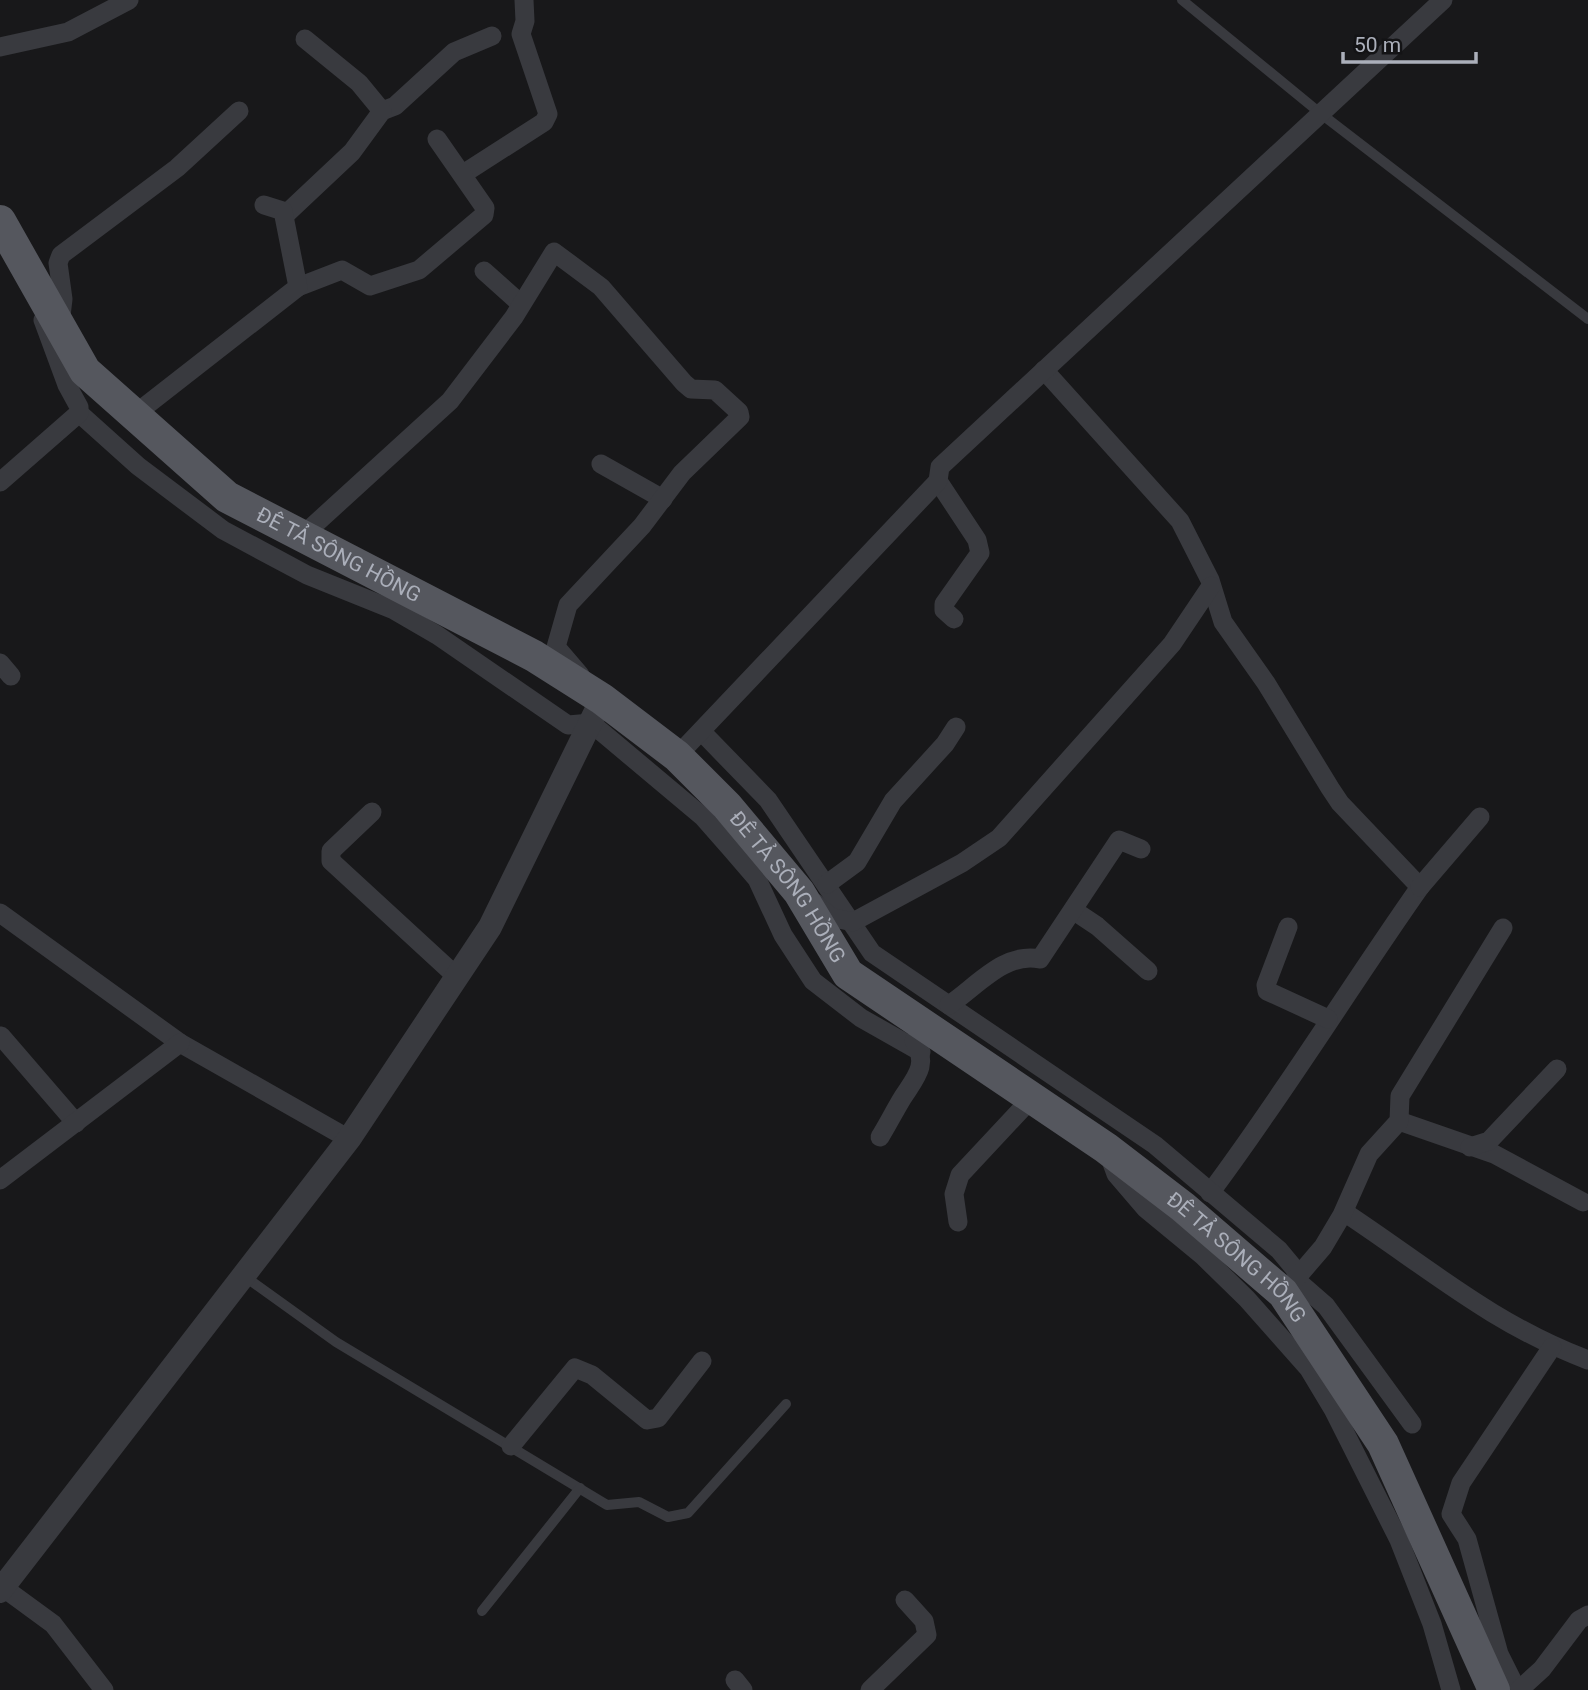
<svg xmlns="http://www.w3.org/2000/svg" width="1588" height="1690" font-family="Roboto,sans-serif">
	<style>
		.lines { fill: none; stroke-linecap: round; stroke-linejoin: round }
		.service { stroke: #393a3f; stroke-width: 10 }
		.minor { stroke: #393a3f; stroke-width: 19 }
		.tertiary { stroke: #393a3f; stroke-width: 24 }
		.primary { stroke: #55575e; stroke-width: 32 }
		.labels { text-anchor: middle; dominant-baseline: central; stroke-width: 7; stroke-linejoin: round; paint-order: stroke }
		.street-label { font-size: 21px; fill: #abafba; stroke: #131315 }
	</style>
	<rect width="100%" height="100%" fill="#18181a"/>
	<g class="lines">
		<g class="service">
			<polyline points="1182,0 1320,113 1588,319"/>
			<polyline points="244,1276 336,1342 607,1505 639,1502 668,1517 688,1513 786,1404"/>
			<polyline points="482,1611 580,1488"/>
		</g>
		<g class="minor">
			<polyline points="0,47 68,32 129,0"/>
			<polyline points="382,111 395,106 454,52 492,36"/>
			<polyline points="463,174 544,122 548,114 521,34 525,21 524,0"/>
			<polyline points="284,216 352,152 382,111 359,83 305,39"/>
			<polyline points="484,271 521,304"/>
			<polyline points="298,287 342,270 370,286 419,270 484,215 485,208 437,139"/>
			<polyline points="60,324 63,299 58,263 61,255 177,168 239,111"/>
			<path d="M1044 370 1180 521 1210 580 1223 622 1266 683 1330 788 1340 803 1420 887C1349 988 1284 1094 1210 1193"/>
			<polyline points="79,413 138,466 223,530 307,575 394,610 437,635 568,725 591,723 703,817 732,850 757,879 783,935 813,981 861,1018 921,1052"/>
			<polyline points="134,415 298,287 283,211 264,205"/>
			<polyline points="601,464 663,499"/>
			<polyline points="938,481 977,540 980,553 944,604 944,610 954,619"/>
			<polyline points="0,482 79,413 79,407 67,385 43,320"/>
			<polyline points="302,536 450,401 514,317 554,252 601,287 684,383 691,389 715,390 739,412 740,417 682,473 642,526 568,605 556,647 580,675"/>
			<polyline points="0,663 11,676"/>
			<polyline points="701,731 768,800 872,953 1155,1145 1279,1250 1299,1274"/>
			<polyline points="677,756 938,481 940,467 1443,0"/>
			<polyline points="372,812 331,851 331,861 456,976"/>
			<polyline points="827,884 857,862 893,801 945,744 956,727"/>
			<polyline points="1420,887 1480,817"/>
			<polyline points="814,902 830,917 853,922 962,863 999,838 1172,644 1211,586"/>
			<polyline points="1073,910 1097,926 1148,971"/>
			<polyline points="0,913 180,1043 349,1139"/>
			<polyline points="1288,927 1266,985 1267,991 1328,1019"/>
			<path d="M949 1005C976 987 1005 951 1040 959L1119 840 1141 849"/>
			<polyline points="1,1036 76,1123"/>
			<polyline points="1399,1121 1494,1154 1583,1202"/>
			<path d="M880 1137C888 1124 895 1110 903 1097 916 1077 929 1064 914 1041"/>
			<polyline points="1470,1147 1489,1141 1557,1069"/>
			<polyline points="1109,1155 1116,1174 1146,1209 1203,1256 1247,1299 1309,1369 1333,1409 1399,1540 1432,1624 1451,1690"/>
			<polyline points="0,1180 180,1043"/>
			<path d="M1344 1212C1426 1266 1494 1325 1588 1360"/>
			<polyline points="958,1222 954,1194 960,1175 1031,1099"/>
			<polyline points="1295,1279 1326,1306 1412,1424"/>
			<polyline points="1293,1282 1323,1247 1342,1215 1369,1154 1399,1121 1400,1096 1503,928"/>
			<polyline points="511,1446 575,1368 592,1375 647,1420 658,1418 702,1361"/>
			<polyline points="1,1586 53,1624 104,1690"/>
			<polyline points="735,1680 743,1690"/>
			<polyline points="870,1690 927,1635 924,1621 905,1600"/>
			<polyline points="1517,1690 1499,1654 1467,1539 1451,1514 1461,1483 1552,1347"/>
			<polyline points="1519,1690 1542,1669 1579,1620 1588,1615"/>
		</g>
		<polyline class="tertiary" points="0,1591 349,1139 490,927 602,699"/>
		<path class="primary" id="s1" d="M0 221 85 371 227 497 534 656 602 699 677 756 727 806 799 892 848 974 1106 1148 1183 1207 1283 1293 1383 1444 1494 1690"/>
	</g>
	<g class="labels">
		<g class="street-label">
			<text stroke="none"><textPath href="#s1" startOffset="488">ĐÊ TẢ SÔNG HỒNG</textPath></text>
			<text stroke="none"><textPath href="#s1" startOffset="1055">ĐÊ TẢ SÔNG HỒNG</textPath></text>
			<text stroke="none"><textPath href="#s1" startOffset="1643">ĐÊ TẢ SÔNG HỒNG</textPath></text>
		</g>
	</g>
	<path d="M1343 52v10h133v-10" fill="none" stroke="#abafba" stroke-width="3.5"/>
	<text x="1354" y="52" font-size="21" fill="#abafba" stroke="#131315" stroke-width="5" paint-order="stroke">50 m</text>
</svg>
